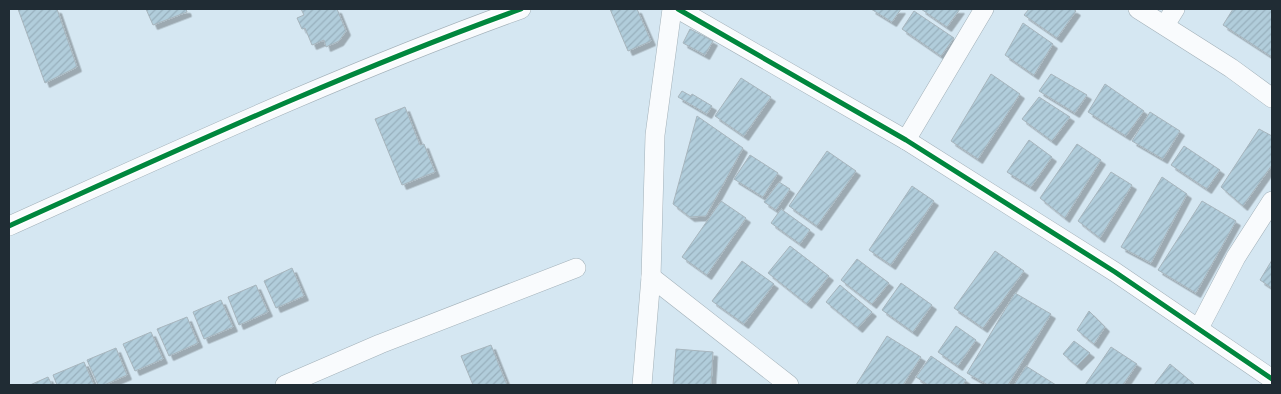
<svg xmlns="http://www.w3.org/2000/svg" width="1281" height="394" font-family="'Noto Serif',serif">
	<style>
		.building { fill: url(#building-hatch); stroke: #a7b5bd; filter: url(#shadow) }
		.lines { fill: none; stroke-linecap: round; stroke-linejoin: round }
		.minor-casing { stroke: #a2b0b8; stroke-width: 20 }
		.minor { stroke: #f9fbfd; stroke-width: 19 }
		.cycleway-casing { stroke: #fff; stroke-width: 8 }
		.cycleway { stroke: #00873e; stroke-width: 5 }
	</style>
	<defs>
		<pattern id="building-hatch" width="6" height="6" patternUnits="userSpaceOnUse" patternTransform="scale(1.25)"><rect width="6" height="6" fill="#b1cddb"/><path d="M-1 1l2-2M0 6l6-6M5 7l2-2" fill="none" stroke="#98b0bd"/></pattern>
		<filter id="shadow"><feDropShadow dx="4.5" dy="4.5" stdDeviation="0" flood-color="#0004"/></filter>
	</defs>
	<rect width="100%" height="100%" fill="#d5e7f2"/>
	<g class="building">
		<polygon points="18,9 57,9 77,67 45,83"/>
		<polygon points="146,9 186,9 187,12 153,25"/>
		<polygon points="301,9 337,9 346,31 339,41 326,47 324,40 312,45 305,28 302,29 297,18 304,15"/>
		<polygon points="610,9 637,9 651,41 628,51"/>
		<polygon points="871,9 901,9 892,22"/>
		<polygon points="921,9 960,9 947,27"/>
		<polygon points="1029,9 1073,9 1076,11 1057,38 1024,15"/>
		<polygon points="1233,9 1272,9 1272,57 1223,25"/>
		<polygon points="914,11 954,38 941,56 902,29"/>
		<polygon points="1023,23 1053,44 1034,75 1005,55"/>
		<polygon points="690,29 713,41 705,55 683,43"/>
		<polygon points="991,74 1020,94 978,159 951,141"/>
		<polygon points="1051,74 1087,95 1075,113 1039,91"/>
		<polygon points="741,78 771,97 744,136 715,116"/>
		<polygon points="1105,84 1144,111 1126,136 1088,112"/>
		<polygon points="682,91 691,96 692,94 712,106 707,114 678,97"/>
		<polygon points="1039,97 1070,117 1052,141 1022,119"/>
		<polygon points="405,107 420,145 424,144 435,172 402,185 375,119"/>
		<polygon points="1150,112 1180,131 1163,159 1132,141"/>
		<polygon points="697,116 743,148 706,216 690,217 673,204"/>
		<polygon points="1259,129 1272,136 1272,165 1243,206 1221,187"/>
		<polygon points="1029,140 1052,157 1031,187 1007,172"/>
		<polygon points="1077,144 1101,160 1065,218 1040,198"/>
		<polygon points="1184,146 1220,170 1207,189 1171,165"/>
		<polygon points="827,151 856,171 817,226 789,206"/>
		<polygon points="750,155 778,173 763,197 734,179"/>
		<polygon points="1111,172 1132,185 1100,238 1078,221"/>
		<polygon points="1162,177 1187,194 1151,263 1121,247"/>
		<polygon points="779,182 790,189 776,210 764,202"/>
		<polygon points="912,186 934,201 891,265 869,250"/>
		<polygon points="721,201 746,218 707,275 682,257"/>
		<polygon points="1202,201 1236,221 1196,293 1158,270"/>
		<polygon points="781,209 810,230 800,244 771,223"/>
		<polygon points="790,246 829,276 807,304 768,273"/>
		<polygon points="995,251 1024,271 983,328 954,308"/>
		<polygon points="857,259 889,283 872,304 841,280"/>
		<polygon points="1272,260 1272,288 1260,280"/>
		<polygon points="742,261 774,284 744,324 712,301"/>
		<polygon points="292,268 304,296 276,308 264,281"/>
		<polygon points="901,283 932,305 913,332 882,310"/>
		<polygon points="256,285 268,312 239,325 228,297"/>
		<polygon points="840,285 872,312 858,328 826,302"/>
		<polygon points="1015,293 1051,314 1008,385 988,385 967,373"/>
		<polygon points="221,300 233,327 204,339 193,312"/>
		<polygon points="1089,311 1105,327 1094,344 1077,330"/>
		<polygon points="187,317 198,343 169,356 157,329"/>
		<polygon points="956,326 976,340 958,366 938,352"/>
		<polygon points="151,332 163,359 135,371 123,344"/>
		<polygon points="887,336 921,357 903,385 856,385"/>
		<polygon points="1074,341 1090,353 1077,366 1063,354"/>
		<polygon points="491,345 507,385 473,385 461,356"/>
		<polygon points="1111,347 1137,364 1123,385 1085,385"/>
		<polygon points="116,348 127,375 104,385 98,385 87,360"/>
		<polygon points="676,349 713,352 711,385 673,385"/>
		<polygon points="931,356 966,380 963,385 928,385 916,377"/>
		<polygon points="84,362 94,385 57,385 53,375"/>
		<polygon points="1170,364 1194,384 1193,385 1154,385"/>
		<polygon points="1026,366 1056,385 1014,385"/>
		<polygon points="48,377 52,385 30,385"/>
	</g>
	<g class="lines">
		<g class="minor-casing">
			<g id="minor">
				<polyline points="678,9 906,140 1115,272 1272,379"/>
				<polyline points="1138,9 1231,68 1272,98"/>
				<polyline points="1165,25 1175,9"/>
				<polyline points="906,140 984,9"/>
				<path d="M9 226C178 150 346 72 521 9"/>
				<polyline points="651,277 789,385"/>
				<polyline points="1199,328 1236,257 1272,201"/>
				<polyline points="285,385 380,344 576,268"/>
				<polyline points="642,385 651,277 655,135 672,9"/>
			</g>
		</g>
		<use href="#minor" class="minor"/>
		<g class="cycleway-casing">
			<g id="cycleway">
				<polyline points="678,9 906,140 1115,272 1272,379"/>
				<path d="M9 226C178 150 346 72 521 9"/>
			</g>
		</g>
		<use href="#cycleway" class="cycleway"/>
	</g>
	<rect width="1281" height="394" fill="none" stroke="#202c34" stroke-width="20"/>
</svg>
